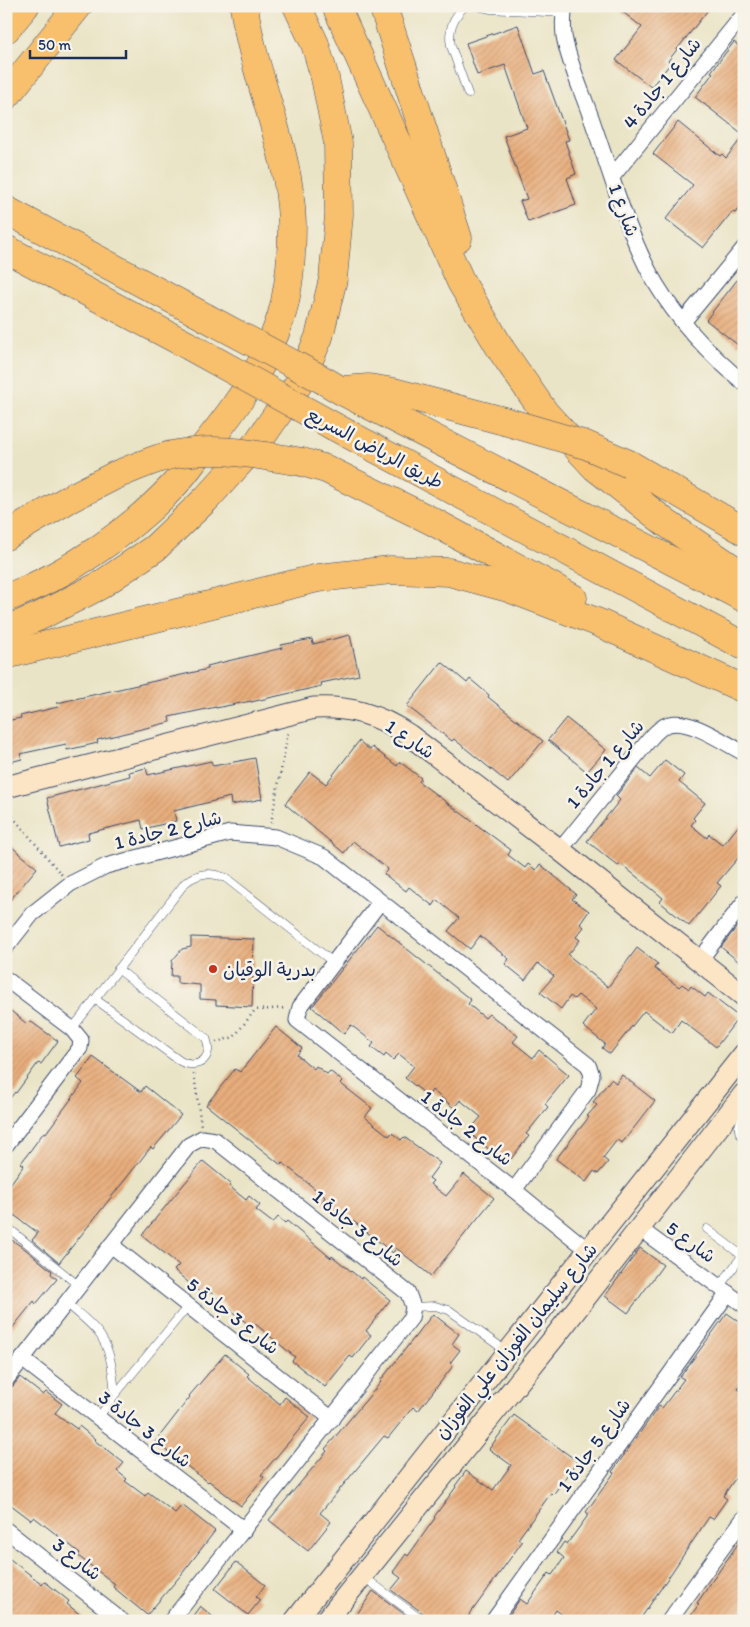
<svg xmlns="http://www.w3.org/2000/svg" width="750" height="1627" font-family="Itim,'Playpen Sans Arabic',sans-serif">
	<style>
		.building { fill: url(#building-hatch) }
		.lines { fill: none; stroke-linecap: round; stroke-linejoin: round }
		.lane-casing { stroke: #3a4a6e; stroke-width: 9 }
		.street-casing { stroke: #3a4a6e; stroke-width: 17 }
		.secondary-casing { stroke: #3a4a6e; stroke-width: 23 }
		.highway-casing { stroke: #3a4a6e; stroke-width: 29 }
		.path { stroke: #3a4a6e; stroke-width: 2.5; stroke-dasharray: 1 4; stroke-linecap: butt }
		.lane { stroke: #fff; stroke-width: 8 }
		.street { stroke: #fff; stroke-width: 15 }
		.secondary { stroke: #fce5c4; stroke-width: 21 }
		.highway { stroke: #f8bf6c; stroke-width: 28 }
		.highway-bridge-casing { stroke: #3a4a6e; stroke-width: 29; stroke-linecap: butt }
		.highway-bridge { stroke: #f8bf6c; stroke-width: 28 }
		.poi-dot { fill: #c8321e; stroke: #f7f3e8; stroke-width: 2 }
		.labels { text-anchor: middle; dominant-baseline: central; stroke-width: 5; stroke-linejoin: round; paint-order: stroke }
		.street-label { font-size: 19px; fill: #1b2f5e; stroke: #f7f3e8 }
		.poi-label { font-size: 19px; fill: #1b2f5e; stroke: #f7f3e8; text-anchor: start }
	</style>
	<defs>
		<pattern id="building-hatch" width="6" height="6" patternUnits="userSpaceOnUse" patternTransform="scale(1.25)"><rect width="6" height="6" fill="#e8ad7b"/><path d="M-1 1l2-2M0 6l6-6M5 7l2-2" fill="none" stroke="#c6956d"/></pattern>
	</defs>
	<rect width="100%" height="100%" fill="#f7f3e8"/>
	<filter id="ink" filterUnits="userSpaceOnUse"><feTurbulence type="fractalNoise" baseFrequency=".02" numOctaves="2"/><feDisplacementMap in="SourceGraphic" scale="10" xChannelSelector="R" yChannelSelector="G"/><feConvolveMatrix kernelMatrix="1 2 1 2 8 2 1 2 1" color-interpolation-filters="sRGB"/></filter>
	<filter id="wash" filterUnits="userSpaceOnUse"><feTurbulence type="fractalNoise" baseFrequency=".0096" numOctaves="4" result="noise"/><feDisplacementMap in="SourceGraphic" scale="20" xChannelSelector="R" yChannelSelector="G"/><feGaussianBlur stdDeviation="1.12" result="paint"/><feColorMatrix in="noise" values="0 0 0 0 0 0 0 0 0 0 0 0 0 0 0 0 0 1.4 0 .05"/><feComposite in="paint" operator="in"/></filter>
	<g filter="url(#wash)">
		<rect width="100%" height="100%" fill="#eae4c6"/>
		<g id="blocks">
			<g class="building">
				<polygon points="615,6 711,6 668,61 671,63 651,87 616,60 642,27"/>
				<polygon points="518,25 535,74 544,71 569,140 565,141 576,174 567,178 576,205 528,222 520,201 527,199 504,136 527,128 505,65 477,75 466,43"/>
				<polygon points="734,42 744,50 744,135 695,97 713,73 711,72"/>
				<polygon points="678,122 720,156 722,154 726,158 744,135 744,202 735,213 732,212 703,248 666,219 693,185 653,154"/>
				<polygon points="744,271 744,338 738,345 706,320"/>
				<polygon points="350,635 359,675 321,683 322,686 251,702 251,701 216,708 216,707 169,717 170,722 97,740 98,743 67,750 66,744 20,754 22,759 6,763 6,721 21,718 20,716 58,707 57,703 208,669 207,666 282,648 281,645 312,639 313,644"/>
				<polygon points="442,662 467,683 470,679 489,695 488,697 543,741 508,783 454,739 452,741 407,706"/>
				<polygon points="566,718 606,750 587,772 548,740"/>
				<polygon points="359,741 370,750 372,747 397,766 400,762 421,778 419,782 511,850 508,855 525,868 528,864 536,870 540,864 576,894 572,899 589,911 580,924 584,927 576,937 580,940 568,955 608,987 637,948 658,964 654,968 679,987 682,984 689,989 691,986 705,997 708,993 739,1017 716,1047 681,1020 672,1033 644,1011 610,1054 602,1048 605,1044 583,1026 596,1009 578,995 574,999 570,996 561,1009 540,992 554,976 538,963 525,980 505,964 509,959 480,936 470,949 448,931 459,918 437,900 433,906 409,887 406,891 384,874 388,869 353,841 344,853 285,804 310,772 326,784"/>
				<polygon points="255,758 262,799 231,805 230,797 174,811 176,821 143,829 141,820 88,833 89,839 59,847 47,798 130,776 129,772 146,768 148,775 211,761 213,766"/>
				<polygon points="665,760 684,775 679,782 705,803 693,818 695,820 691,825 707,838 709,834 723,845 744,819 744,851 717,883 721,886 689,926 660,902 663,898 621,864 618,866 587,841 620,800 616,796 638,768 650,778"/>
				<polygon points="6,842 37,868 6,905"/>
				<polygon points="744,918 744,966 721,947"/>
				<polygon points="377,925 471,1000 468,1004 485,1018 489,1014 518,1036 513,1042 533,1058 539,1050 569,1075 545,1104 548,1107 526,1134 529,1136 507,1164 468,1132 481,1117 460,1100 454,1108 432,1090 428,1096 405,1078 414,1066 399,1054 393,1060 386,1054 384,1057 371,1047 374,1043 351,1025 344,1034 312,1007"/>
				<polygon points="191,937 254,939 252,1007 216,1005 216,1000 200,999 200,985 177,983 177,976 171,976 172,961 182,949 191,947"/>
				<polygon points="6,1007 27,1024 30,1021 58,1041 41,1064 38,1063 16,1093 15,1092 6,1103"/>
				<polygon points="276,1027 302,1048 297,1055 314,1069 316,1066 327,1074 330,1071 342,1081 340,1083 372,1108 365,1117 389,1136 392,1133 401,1140 404,1137 440,1163 429,1178 433,1181 430,1184 446,1196 464,1174 494,1198 431,1276 396,1248 393,1253 353,1221 350,1225 322,1202 325,1197 283,1163 281,1165 206,1105 235,1069 240,1072"/>
				<polygon points="93,1057 141,1092 145,1086 181,1115 153,1149 151,1147 59,1263 32,1240 38,1233 6,1209 6,1190 24,1165 21,1163 44,1132 46,1133 83,1083 77,1078"/>
				<polygon points="622,1075 655,1101 622,1143 617,1140 603,1158 608,1162 598,1174 594,1171 586,1182 556,1159 589,1117 587,1116 597,1105 593,1102 611,1079 616,1083"/>
				<polygon points="203,1161 231,1184 229,1186 246,1200 249,1196 260,1205 256,1210 273,1223 278,1217 285,1223 287,1221 331,1258 332,1256 361,1279 362,1277 390,1300 366,1331 371,1335 353,1358 350,1356 325,1387 292,1361 295,1357 253,1322 250,1326 210,1292 205,1297 174,1270 179,1265 142,1235"/>
				<polygon points="6,1236 25,1249 52,1271 51,1274 57,1279 36,1304 34,1301 6,1336"/>
				<polygon points="640,1248 663,1265 628,1313 605,1296"/>
				<polygon points="727,1313 744,1325 744,1381 738,1389 744,1393 744,1466 723,1496 727,1499 713,1519 709,1517 639,1621 570,1621 556,1610 549,1621 505,1621 520,1599 527,1604 549,1573 552,1575 564,1558 557,1552 564,1542 567,1544 589,1514 586,1512 614,1473 612,1472 659,1406 662,1408 684,1379 680,1377"/>
				<polygon points="433,1314 459,1334 452,1344 460,1350 450,1363 453,1366 418,1411 413,1407 388,1438 384,1436 320,1513 331,1522 308,1551 269,1520 327,1451 325,1449 381,1382 380,1381"/>
				<polygon points="225,1354 249,1374 247,1376 280,1404 285,1397 310,1417 261,1475 264,1477 241,1506 209,1481 208,1482 155,1442 190,1397 189,1396"/>
				<polygon points="20,1377 43,1395 46,1392 62,1404 55,1413 77,1429 79,1426 95,1439 94,1440 124,1463 117,1471 127,1479 125,1481 145,1496 148,1492 175,1513 182,1505 215,1531 181,1575 147,1615 113,1587 115,1584 78,1556 80,1553 34,1517 31,1520 6,1501 6,1390 13,1386"/>
				<polygon points="514,1415 577,1461 553,1495 551,1493 518,1539 522,1542 465,1621 434,1621 391,1590 401,1578 393,1572 406,1554 408,1556 435,1518 434,1517 456,1487 455,1486 466,1471 493,1490 511,1465 489,1449"/>
				<polygon points="744,1535 744,1621 687,1621 699,1604 697,1603"/>
				<polygon points="6,1556 42,1584 44,1581 69,1601 67,1604 88,1621 18,1621 6,1612"/>
				<polygon points="236,1562 265,1585 256,1597 260,1600 248,1615 215,1589"/>
				<polygon points="373,1591 411,1619 410,1621 360,1621 355,1617"/>
				<polygon points="200,1606 218,1621 189,1621"/>
			</g>
		</g>
	</g>
	<g filter="url(#ink)">
		<use href="#blocks" fill-opacity="0" stroke="#3a4a6e" stroke-width="1"/>
		<g class="lines">
			<g class="lane-casing">
				<g id="lane">
					<path d="M465 6C453 17 448 31 451 46L468 94"/>
					<polyline points="478,6 491,9 564,13"/>
					<path d="M95 999 180 1061C199 1071 214 1057 206 1038L118 969"/>
					<path d="M72 1029 185 883C199 872 210 872 226 878L334 963"/>
					<path d="M744 1116C738 1124 736 1131 744 1138"/>
					<polyline points="6,1226 79,1286"/>
					<polyline points="707,1229 744,1257"/>
					<polyline points="719,1287 742,1256"/>
					<path d="M66 1303C95 1327 109 1336 113 1376 114 1382 115 1394 112 1399 108 1406 102 1412 97 1418"/>
					<polyline points="413,1307 435,1306 449,1310 498,1345 504,1355"/>
					<polyline points="113,1397 188,1306"/>
					<polyline points="364,1577 423,1621"/>
				</g>
			</g>
			<g class="street-casing">
				<g id="street">
					<path d="M565 6C563 16 563 26 564 36 569 65 585 98 594 126 612 177 629 238 656 284 679 322 710 355 744 383"/>
					<polyline points="612,177 744,14"/>
					<polyline points="683,322 744,248"/>
					<path d="M560 850 649 740C654 734 661 726 669 724 692 719 724 743 744 753"/>
					<polyline points="380,902 300,1007 297,1020 514,1190 589,1251"/>
					<polyline points="6,947 32,914 70,884 106,866 230,833 276,837 324,857 588,1065 592,1075 588,1090 514,1190"/>
					<polyline points="700,960 744,902"/>
					<polyline points="6,979 72,1029 81,1040 80,1048 6,1145"/>
					<polyline points="640,1229 744,1305"/>
					<polyline points="111,1245 332,1419"/>
					<polyline points="22,1359 244,1530"/>
					<polyline points="6,1380 189,1145 202,1138 215,1140 408,1293 413,1307 411,1318 171,1621"/>
					<polyline points="6,1530 122,1621"/>
					<polyline points="493,1621 728,1293"/>
					<polyline points="669,1621 744,1518"/>
				</g>
			</g>
			<g class="secondary-casing">
				<g id="secondary">
					<path d="M6 787 314 708C350 706 379 715 409 735L560 850 744 996"/>
					<polyline points="295,1621 744,1054"/>
					<polyline points="326,1621 554,1338 744,1094"/>
				</g>
			</g>
			<g class="highway-casing">
				<g id="highway">
					<polyline points="336,6 461,282 502,351 545,413 595,467 666,523 744,576"/>
					<polyline points="383,6 458,238"/>
					<polyline points="6,29 25,6"/>
					<polyline points="6,96 78,6"/>
					<polyline points="6,210 205,317"/>
					<polyline points="6,249 189,346"/>
					<polyline points="325,381 340,390 744,598"/>
					<polyline points="344,390 369,388 394,392 504,421"/>
					<polyline points="335,427 744,646"/>
					<polyline points="302,462 326,469 432,521 573,598"/>
					<polyline points="629,464 744,531"/>
					<polyline points="6,536 69,499 116,475"/>
					<path d="M6 598C66 576 131 531 174 485 186 472 196 457 207 443 238 405 266 364 281 317 290 287 292 254 292 223 290 148 254 80 244 6"/>
					<polyline points="6,630 38,617 99,586 155,548 206,499 258,442 299,383 319,337 333,279 339,215 338,143 325,78 315,44 297,6"/>
					<polyline points="6,655 318,578 391,570 449,572 508,588 597,622 744,689"/>
				</g>
			</g>
			<g class="path">
				<polyline points="6,809 62,875"/>
				<polyline points="271,823 288,733"/>
				<polyline points="216,1042 234,1037 255,1010 286,1008"/>
				<polyline points="194,1074 201,1126"/>
			</g>
			<use href="#lane" class="lane"/>
			<use href="#street" class="street"/>
			<use href="#secondary" class="secondary"/>
			<use href="#highway" class="highway"/>
			<g class="highway-bridge-casing">
				<g id="highway-bridge">
					<polyline points="205,317 325,381"/>
					<polyline points="189,346 335,427"/>
					<polyline points="504,421 586,445 629,464"/>
					<path d="M116 475C131 469 145 463 160 458 206 444 256 454 302 462"/>
				</g>
			</g>
			<use href="#highway-bridge" class="highway-bridge"/>
		</g>
	</g>
	<circle class="poi-dot" cx="213" cy="969" r="5"/>
	<g class="labels">
		<g class="street-label">
			<text transform="translate(662 83) rotate(-51)">شارع 1 جادة 4</text>
			<text transform="translate(624 210) rotate(70)">شارع 1</text>
			<text transform="translate(375 448) rotate(28)">طريق الرياض السريع</text>
			<text transform="translate(410 739) rotate(34)">شارع 1</text>
			<text transform="translate(605 764) rotate(-50)">شارع 1 جادة 1</text>
			<text transform="translate(168 830) rotate(-14)">شارع 2 جادة 1</text>
			<text transform="translate(467 1128) rotate(38)">شارع 2 جادة 1</text>
			<text transform="translate(358 1228) rotate(39)">شارع 3 جادة 1</text>
			<text transform="translate(691 1242) rotate(36)">شارع 5</text>
			<text transform="translate(233 1316) rotate(38)">شارع 3 جادة 5</text>
			<text transform="translate(516 1341) rotate(-51)">شارع سليمان الفوزان علي الفوزان</text>
			<text transform="translate(145 1429) rotate(38)">شارع 3 جادة 3</text>
			<text transform="translate(594 1445) rotate(-54)">شارع 5 جادة 1</text>
			<text transform="translate(77 1559) rotate(38)">شارع 3</text>
		</g>
		<g class="poi-label">
			<text x="223" y="969">بدرية الوقيان</text>
		</g>
	</g>
	<rect width="750" height="1627" fill="none" stroke="#f7f3e8" stroke-width="25"/>
	<path d="M30 50v8h96v-8" fill="none" stroke="#1b2f5e" stroke-width="2.5"/>
	<text x="38" y="50" font-size="15" fill="#1b2f5e" stroke="#f7f3e8" stroke-width="4" paint-order="stroke">50 m</text>
</svg>
